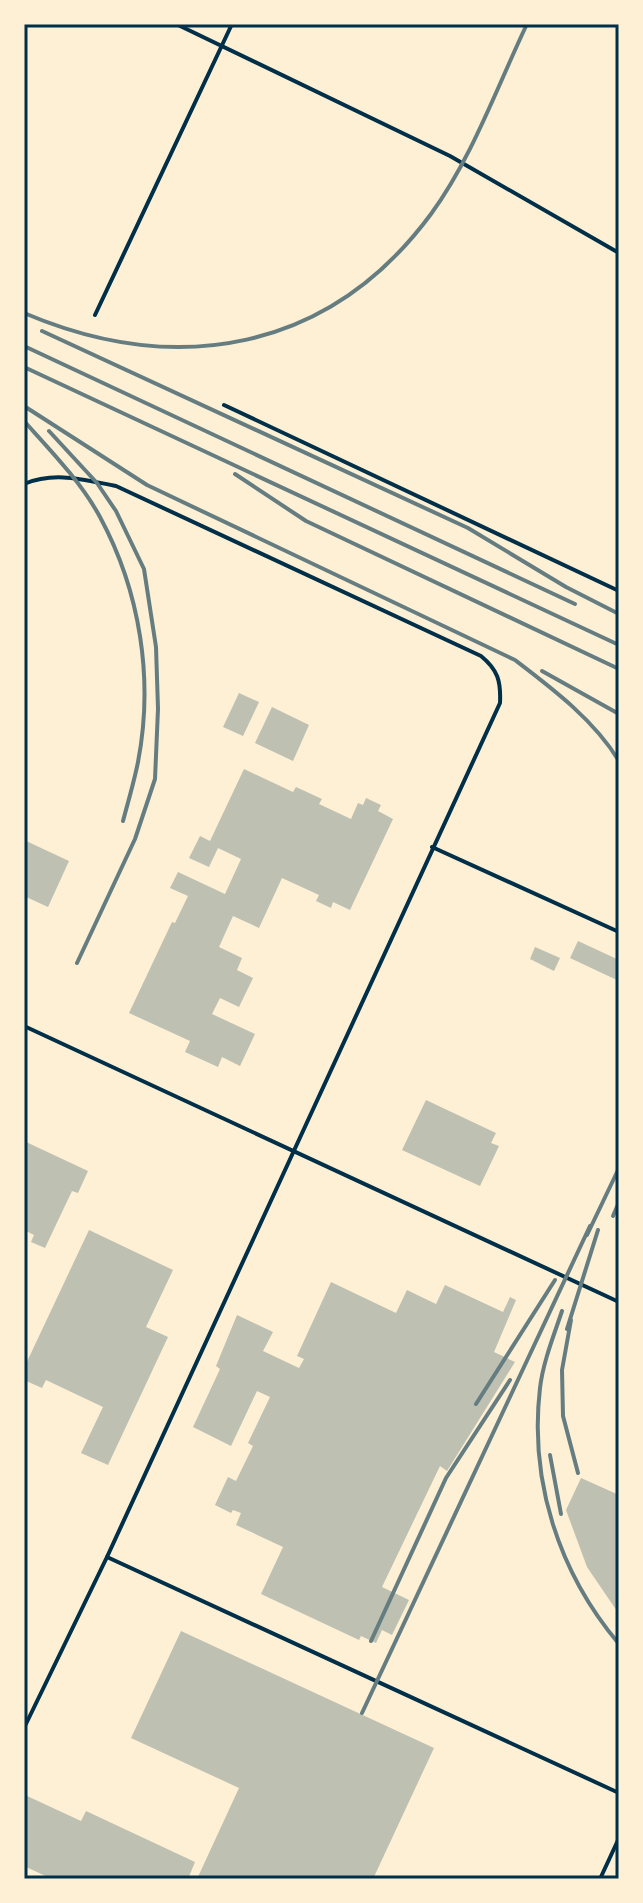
<svg xmlns="http://www.w3.org/2000/svg" width="643" height="1903" font-family="Literata,serif">
	<style>
		.building { fill: #bec0b2 }
		.lines { fill: none; stroke-linecap: round; stroke-linejoin: round }
		.service { stroke: #003049; stroke-width: 4 }
		.rail { stroke: #657d81; stroke-width: 4 }
		.neatline { fill: none; stroke: #003049; stroke-width: 3 }
	</style>
	<rect width="100%" height="100%" fill="#fdf0d5"/>
	<g class="building">
		<polygon points="239,693 259,702 243,736 223,727"/>
		<polygon points="272,707 309,725 293,761 255,743"/>
		<polygon points="244,769 293,792 296,787 322,799 319,804 351,819 358,803 363,805 366,798 381,805 378,811 393,819 350,910 333,902 331,908 316,901 319,895 282,878 259,928 233,916 219,947 242,958 237,970 253,978 239,1007 220,998 212,1014 255,1034 240,1066 222,1057 218,1067 185,1052 190,1041 129,1013 172,922 175,923 188,896 170,888 178,872 225,894 241,859 218,848 209,867 189,858 200,836 210,841"/>
		<polygon points="24,840 69,861 48,907 24,896"/>
		<polygon points="578,941 619,960 619,981 570,958"/>
		<polygon points="535,947 560,958 554,971 530,959"/>
		<polygon points="426,1100 496,1133 491,1143 499,1146 480,1186 402,1150"/>
		<polygon points="24,1141 88,1171 78,1193 72,1191 45,1248 31,1242 34,1235 24,1230"/>
		<polygon points="89,1230 173,1270 146,1327 168,1337 108,1465 81,1453 103,1407 46,1380 42,1388 24,1380 24,1368"/>
		<polygon points="331,1282 396,1313 407,1290 436,1304 445,1285 503,1312 510,1297 516,1300 494,1352 515,1362 447,1471 440,1466 382,1587 409,1600 392,1635 382,1630 376,1643 361,1636 359,1640 261,1594 283,1547 236,1525 241,1513 233,1510 231,1513 215,1505 228,1477 236,1481 253,1446 248,1443 270,1397 257,1391 231,1446 193,1427 220,1369 216,1366 237,1315 273,1332 263,1351 299,1368 304,1359 297,1356"/>
		<polygon points="581,1478 619,1495 619,1614 587,1567 566,1510"/>
		<polygon points="181,1631 434,1748 373,1879 197,1879 239,1788 131,1738"/>
		<polygon points="25,1795 81,1821 86,1811 195,1862 188,1879 52,1879 24,1866"/>
	</g>
	<g class="lines">
		<g class="service">
			<polyline points="176,24 450,156 619,253"/>
			<polyline points="95,315 232,24"/>
			<polyline points="224,405 619,591"/>
			<path d="M24 484C55 471 84 480 116 486L481 656C498 670 501 681 500 703L107 1557 24 1728"/>
			<polyline points="432,847 619,932"/>
			<polyline points="24,1026 619,1302"/>
			<polyline points="107,1557 619,1793"/>
			<polyline points="600,1879 619,1838"/>
		</g>
		<g class="rail">
			<path d="M24 313C177 378 329 352 431 214 472 158 497 87 527 24"/>
			<polyline points="42,331 468,528 566,587 619,614"/>
			<polyline points="24,346 575,604"/>
			<polyline points="24,367 619,645"/>
			<path d="M24 406 147 485 515 660C553 689 594 720 619 761"/>
			<path d="M24 421C51 451 81 482 100 517 140 591 154 679 138 762 134 782 128 802 123 821"/>
			<polyline points="49,431 97,483 116,511 144,569 156,647 158,709 155,779 135,839 77,963"/>
			<polyline points="235,474 306,521 619,669"/>
			<polyline points="542,671 619,714"/>
			<polyline points="613,1216 619,1202"/>
			<polyline points="587,1235 619,1168"/>
			<path d="M562 1311C554 1335 543 1362 540 1388 529 1481 559 1573 619 1644"/>
			<polyline points="571,1320 562,1370 563,1416 578,1473"/>
			<polyline points="567,1329 598,1230"/>
			<polyline points="476,1404 555,1280"/>
			<polyline points="550,1455 561,1514"/>
			<polyline points="371,1641 446,1478 510,1380"/>
			<polyline points="362,1713 590,1226"/>
		</g>
	</g>
	<rect width="643" height="1903" fill="none" stroke="#fdf0d5" stroke-width="52"/>
	<rect x="26" y="26" width="591" height="1851" class="neatline"/>
</svg>
